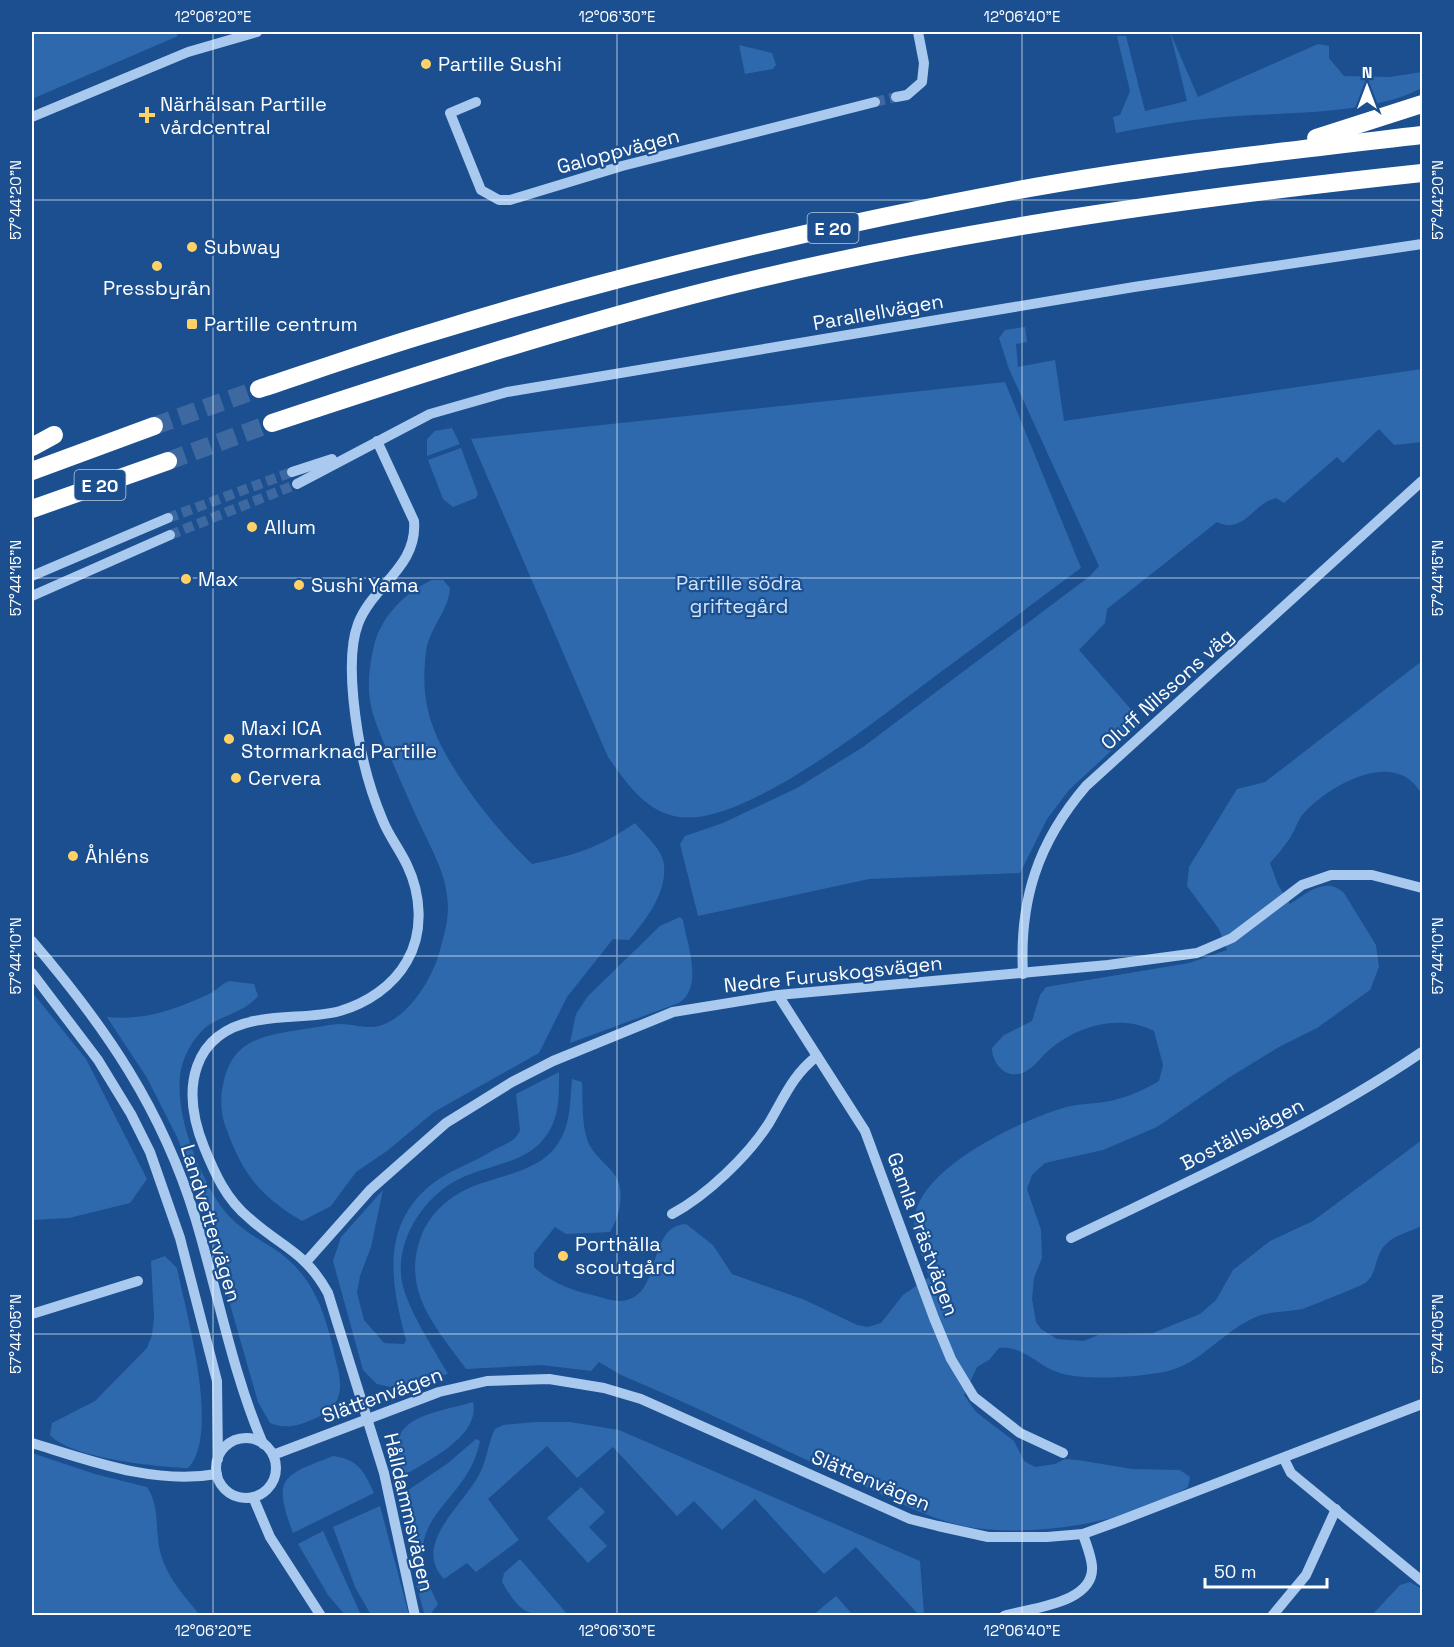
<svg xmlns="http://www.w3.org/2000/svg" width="1454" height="1647" font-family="'Space Grotesk',sans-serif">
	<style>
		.green { fill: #2e69ad }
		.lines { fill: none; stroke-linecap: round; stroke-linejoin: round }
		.minor-tunnel { stroke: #3d69a0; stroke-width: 10; stroke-dasharray: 10 5; stroke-linecap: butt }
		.highway-tunnel { stroke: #3d69a0; stroke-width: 18; stroke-dasharray: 18 9; stroke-linecap: butt }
		.minor { stroke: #a9c9ee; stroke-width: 10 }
		.highway { stroke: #fff; stroke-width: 18 }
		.ticks { fill: none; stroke: #fff; stroke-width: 1.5; stroke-opacity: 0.45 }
		.poi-dot { fill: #ffd166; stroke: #1b4f8f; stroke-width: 2 }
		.labels { text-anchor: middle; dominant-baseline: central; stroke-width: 4.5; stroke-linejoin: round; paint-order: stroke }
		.shield { fill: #1b4f8f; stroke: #bbcadd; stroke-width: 1.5 }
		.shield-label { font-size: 18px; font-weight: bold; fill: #fff }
		.poi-label { font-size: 20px; fill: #fff; stroke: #1b4f8f; text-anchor: start }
		.street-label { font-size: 20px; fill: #fff; stroke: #1b4f8f }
		.park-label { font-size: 20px; fill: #cfe3fa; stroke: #1b4f8f }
		.neatline { fill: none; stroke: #fff; stroke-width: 2 }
		.ticks-label { font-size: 15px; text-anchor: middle; fill: #fff }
	</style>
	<rect width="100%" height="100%" fill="#1b4f8f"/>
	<g class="green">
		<polygon points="32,32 176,32 178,36 32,99"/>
		<path d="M1170 32 1198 97 1318 44 1329 46V58L1344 76 1390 77 1422 72V88C1372 114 1295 112 1239 116 1197 118 1157 125 1116 133L1113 117 1120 115 1130 91 1117 36H1126L1145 111 1187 101Z"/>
		<polygon points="739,45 772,53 776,65 773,69 745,74"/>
		<path d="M1025 327 1027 342 1016 344 1018 367 1055 360 1064 421 1422 369V442L1394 445 1379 429 1343 463 1337 457 1284 503 1276 498C1252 504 1244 535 1217 522L1107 609 1105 623 1079 650 1142 722 1069 790 1047 819 1020 873 869 879 698 916 680 844 685 836 723 823 797 788 863 747 1090 576 1099 566 1009 369 999 338 1005 330Z"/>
		<path d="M1005 382 1081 568C1033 603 986 639 938 674 884 714 746 827 679 817 645 812 626 782 608 757L471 439Z"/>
		<polygon points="452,428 460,444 427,456 427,439 435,431"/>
		<polygon points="461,448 478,494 476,498 453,507 443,499 428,460"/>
		<path d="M432 580H443L450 588C449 610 430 627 426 651 424 670 423 691 428 710 438 759 496 830 532 864 575 855 599 848 635 823 645 835 663 850 664 865 667 893 645 921 629 940L613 939 567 997 539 1053 434 1112 387 1151 356 1172 331 1206 302 1221C258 1195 242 1173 225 1125 221 1114 220 1096 223 1085 232 1038 264 1036 304 1029 316 1028 329 1024 340 1024 357 1024 368 1031 385 1024 412 1012 433 977 440 950 445 932 450 915 447 896 445 875 435 856 426 837 412 808 400 779 387 750 370 710 364 694 373 650 379 618 404 593 432 580Z"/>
		<path d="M1422 661V795C1397 746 1329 785 1303 814 1297 821 1295 831 1290 838 1284 847 1277 855 1270 863L1278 885 1290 904C1307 893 1326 876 1344 893L1376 945 1379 967 1370 990 1317 1028 1279 1047 1230 1077 1157 1127 1103 1150 1045 1163 1032 1175 1027 1189 1041 1230 1042 1258 1034 1278 1032 1299 1036 1322 1041 1329 1057 1339 1084 1341 1098 1335 1153 1333 1200 1314 1216 1300 1233 1270 1270 1241 1313 1221 1422 1140V1226C1411 1231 1395 1235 1386 1244 1374 1255 1378 1274 1365 1283 1361 1286 1306 1308 1302 1309 1289 1312 1274 1311 1261 1315 1224 1328 1202 1365 1164 1372 1138 1377 1085 1381 1060 1373 1038 1367 1024 1345 999 1348L989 1360 977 1367 964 1395 976 1412 1014 1441 1024 1461 1035 1467 1055 1464 1065 1459 1078 1460 1132 1469 1180 1470 1190 1477 1188 1487C1132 1523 1028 1539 963 1526 926 1518 891 1498 857 1483 778 1448 701 1408 621 1375L599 1362 591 1371 542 1365 466 1369C435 1326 400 1290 422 1234 430 1214 448 1198 467 1189 497 1175 540 1173 559 1142 571 1123 570 1100 572 1079L582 1082C583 1102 581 1128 590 1146 596 1157 607 1164 614 1174 626 1190 620 1216 610 1232L566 1234 555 1227 534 1253V1267C550 1282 571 1290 592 1295 601 1297 611 1301 620 1301 664 1299 645 1226 686 1224L713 1245 732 1274 805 1300 857 1325 868 1327 881 1323 903 1295 929 1277C924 1259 911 1233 915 1215 924 1166 1020 1121 1063 1108 1076 1104 1090 1104 1104 1102 1124 1099 1142 1091 1159 1081L1163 1065 1154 1031C1120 1013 1075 1026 1047 1052 1039 1059 1033 1069 1022 1073 1006 1079 992 1064 992 1048L1004 1035 1032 1021 1040 995 1046 987 1189 963 1227 950 1219 929 1187 886 1189 867 1237 789 1265 782Z"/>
		<path d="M680 917 683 920C687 945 704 986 679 1003L570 1043 576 1014 588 996 660 926Z"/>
		<path d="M229 981 254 984 258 996C246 1011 228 1014 212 1023 195 1033 182 1057 180 1076 176 1117 197 1168 218 1202 232 1224 252 1235 273 1248 317 1277 326 1317 337 1365 343 1388 342 1406 318 1417 301 1425 288 1430 270 1423L258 1402 197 1189 177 1137 147 1078 107 1017C145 1021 176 1009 209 994 217 990 221 984 229 981Z"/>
		<polygon points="32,992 86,1059 147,1179 130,1203 69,1218 32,1220"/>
		<path d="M559 1072C559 1097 560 1121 542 1141 523 1162 493 1165 468 1175 425 1191 388 1246 405 1293 415 1321 433 1348 448 1374L390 1387 377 1384 363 1370 333 1261 341 1237 383 1190 371 1247 360 1276 357 1293 364 1320 384 1343 404 1344 406 1340C390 1281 380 1222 436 1181 453 1169 474 1162 492 1151 503 1144 515 1143 520 1130L516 1094Z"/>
		<path d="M165 1256 177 1268C186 1313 221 1434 188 1468 157 1467 70 1458 50 1435L52 1423 95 1401 147 1348 152 1335 154 1317 151 1261Z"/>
		<path d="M473 1402C481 1437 426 1461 402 1477 401 1465 394 1446 400 1435 410 1413 452 1409 473 1402Z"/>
		<path d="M536 1422H570L619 1430 920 1561 924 1615H919L856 1547 824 1574 755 1499 722 1530 694 1501 677 1516 613 1447 577 1478 547 1446 488 1499 519 1540 476 1572 467 1563 444 1579C411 1544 464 1505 480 1473 487 1459 488 1443 495 1429L503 1425Z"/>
		<path d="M476 1439 480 1441C467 1509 390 1515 438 1604L430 1615 424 1613 417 1586 404 1493 448 1463Z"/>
		<path d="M32 1453 95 1474 147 1487C160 1506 155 1530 160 1551 166 1576 184 1596 200 1615H32Z"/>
		<path d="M333 1456C358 1459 364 1471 374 1493L293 1533C272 1477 282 1476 333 1456Z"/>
		<polygon points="581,1487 605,1512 589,1527 607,1546 588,1563 547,1518"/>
		<polygon points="380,1506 409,1615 371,1615 355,1587 333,1527"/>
		<polygon points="323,1531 361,1615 345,1615 328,1595 298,1544"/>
		<path d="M520 1559 568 1615C531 1616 522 1617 502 1582L504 1573Z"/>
		<polygon points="1410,1582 1422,1589 1422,1615 1372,1615 1400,1585"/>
		<polygon points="836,1596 853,1615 813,1615"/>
	</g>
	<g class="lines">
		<g class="minor-tunnel">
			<polyline points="875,102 896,97"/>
			<polyline points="168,518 292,472"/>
			<polyline points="170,535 297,484"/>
		</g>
		<g class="highway-tunnel">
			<polyline points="154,426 259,389"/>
			<polyline points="168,461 272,423"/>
		</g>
		<g class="minor">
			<polyline points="896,97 907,95 922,82 924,63 918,32"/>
			<polyline points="476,102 450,113 481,190 499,200 510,200 622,166 875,102"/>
			<polyline points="32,117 188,52 257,32"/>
			<path d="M377 441 414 521C418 567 372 586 358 624 347 653 353 703 358 734 363 764 371 793 383 821 389 836 400 850 407 865 421 894 424 932 407 961 393 986 367 1003 340 1011 314 1018 286 1015 260 1020 190 1031 181 1090 204 1147 215 1174 226 1199 249 1218 281 1247 305 1251 328 1293L384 1473 415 1616"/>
			<polyline points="292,472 332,459"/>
			<polyline points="297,484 430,414 507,392 1134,287 1422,244"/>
			<polyline points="32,576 168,518"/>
			<polyline points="32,596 170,535"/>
			<path d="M32 941C105 1026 162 1109 195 1217 218 1293 232 1371 263 1444"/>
			<polyline points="32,973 98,1060 131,1114 150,1152 180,1238 217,1381 218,1459"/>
			<path d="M1023 974C1019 900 1038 842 1086 786L1422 481"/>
			<polyline points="778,995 865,1131 934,1318 951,1359 974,1397 1020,1433 1063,1453"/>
			<path d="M672 1214C706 1196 748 1156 769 1123 785 1096 792 1076 817 1056"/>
			<path d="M1071 1238C1191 1180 1312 1127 1422 1052"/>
			<polyline points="306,1262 370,1190 446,1123 512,1082 553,1061 673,1012 778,995 1108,965 1197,953 1232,938 1302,885 1331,875 1372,875 1422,888"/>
			<polyline points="32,1314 138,1281"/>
			<circle cx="246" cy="1468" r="30"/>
			<path d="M32 1443C91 1461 154 1485 217 1474"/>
			<polyline points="273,1455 439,1392 487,1381 549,1379 604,1388 641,1399 910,1519 938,1526 988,1537 1047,1537 1083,1534 1119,1521 1422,1404"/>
			<polyline points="1284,1459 1291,1473 1422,1581"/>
			<polyline points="253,1497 270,1537 321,1616"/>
			<path d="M1004 1616C1029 1608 1095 1604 1092 1566 1091 1555 1086 1544 1083 1534"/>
			<polyline points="1272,1616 1306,1575 1336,1509"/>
		</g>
		<g class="highway">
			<polyline points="1316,138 1422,104"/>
			<path d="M259 389C316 370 373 350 430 333 620 274 817 228 1013 191 1148 166 1286 151 1422 135"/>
			<path d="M272 423C411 377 550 332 692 295 932 233 1177 199 1422 173"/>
			<polyline points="32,447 54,435"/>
			<polyline points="32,471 154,426"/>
			<polyline points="32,509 168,461"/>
		</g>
	</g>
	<path class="ticks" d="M213 32V1616M617 32V1616M1022 32V1616M32 200H1422M32 578H1422M32 956H1422M32 1334H1422"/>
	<g class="poi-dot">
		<circle cx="426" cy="64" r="6"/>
		<path d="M144 106h6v6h6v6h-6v6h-6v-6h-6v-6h6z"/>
		<circle cx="192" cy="247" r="6"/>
		<circle cx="157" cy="266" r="6"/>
		<rect x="186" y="318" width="12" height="12" rx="3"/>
		<circle cx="252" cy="527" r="6"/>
		<circle cx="186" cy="579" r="6"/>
		<circle cx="299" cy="585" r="6"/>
		<circle cx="229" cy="739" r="6"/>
		<circle cx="236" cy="778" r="6"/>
		<circle cx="73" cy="856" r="6"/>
		<circle cx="563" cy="1256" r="6"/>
	</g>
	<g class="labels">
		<g class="shield">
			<rect x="807.5" y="213" width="51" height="30" rx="4.5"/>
			<rect x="74.5" y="470" width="51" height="30" rx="4.5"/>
		</g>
		<g class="shield-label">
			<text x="833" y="228">E 20</text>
			<text x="100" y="485">E 20</text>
		</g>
		<g class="poi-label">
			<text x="438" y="64">Partille Sushi</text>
			<text x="160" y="104">Närhälsan Partille<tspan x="160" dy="23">vårdcentral</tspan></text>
			<text x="204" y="247">Subway</text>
			<text x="157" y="288" text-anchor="middle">Pressbyrån</text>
			<text x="204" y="324">Partille centrum</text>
			<text x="264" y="527">Allum</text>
			<text x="198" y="579">Max</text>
			<text x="311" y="585">Sushi Yama</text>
			<text x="241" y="728">Maxi ICA<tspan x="241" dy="23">Stormarknad Partille</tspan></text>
			<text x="248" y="778">Cervera</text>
			<text x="85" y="856">Åhléns</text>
			<text x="575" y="1244">Porthälla<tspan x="575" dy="23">scoutgård</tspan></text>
		</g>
		<g class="street-label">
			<text transform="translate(618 151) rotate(-15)">Galoppvägen</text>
			<text transform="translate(878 312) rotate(-10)">Parallellvägen</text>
			<text transform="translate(1167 689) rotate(-42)">Oluff Nilssons väg</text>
			<text transform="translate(833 974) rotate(-6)">Nedre Furuskogsvägen</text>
			<text transform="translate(1242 1134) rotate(-27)">Boställsvägen</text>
			<text transform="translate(211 1223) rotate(73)">Landvettervägen</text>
			<text transform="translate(923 1234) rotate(70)">Gamla Prästvägen</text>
			<text transform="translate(382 1395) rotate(-20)">Slättenvägen</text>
			<text transform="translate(871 1480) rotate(23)">Slättenvägen</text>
			<text transform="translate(409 1512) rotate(77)">Hålldammsvägen</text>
		</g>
		<g class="park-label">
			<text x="739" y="583">Partille södra<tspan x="739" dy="23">griftegård</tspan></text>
		</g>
	</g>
	<rect width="1454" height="1647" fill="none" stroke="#1b4f8f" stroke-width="66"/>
	<g transform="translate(1367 87)" stroke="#1b4f8f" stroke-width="4.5" paint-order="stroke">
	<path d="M0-4.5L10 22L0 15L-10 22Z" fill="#ffffff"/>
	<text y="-9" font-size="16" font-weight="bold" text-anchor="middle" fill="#ffffff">N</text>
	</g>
	<path d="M1205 1578v9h122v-9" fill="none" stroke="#ffffff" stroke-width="3"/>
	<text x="1214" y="1578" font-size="18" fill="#ffffff" stroke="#1b4f8f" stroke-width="4.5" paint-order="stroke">50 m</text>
	<rect x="33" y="33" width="1388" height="1581" class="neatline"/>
	<g class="ticks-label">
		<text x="213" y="22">12°06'20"E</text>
		<text x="617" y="22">12°06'30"E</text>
		<text x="1022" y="22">12°06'40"E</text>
		<text transform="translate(16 200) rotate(-90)" y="5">57°44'20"N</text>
		<text transform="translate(1438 200) rotate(-90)" y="5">57°44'20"N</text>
		<text transform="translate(16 578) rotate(-90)" y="5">57°44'15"N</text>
		<text transform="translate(1438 578) rotate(-90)" y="5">57°44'15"N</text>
		<text transform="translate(16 956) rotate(-90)" y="5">57°44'10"N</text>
		<text transform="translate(1438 956) rotate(-90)" y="5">57°44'10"N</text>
		<text transform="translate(16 1334) rotate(-90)" y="5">57°44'05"N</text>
		<text transform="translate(1438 1334) rotate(-90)" y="5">57°44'05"N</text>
		<text x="213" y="1636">12°06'20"E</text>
		<text x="617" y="1636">12°06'30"E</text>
		<text x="1022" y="1636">12°06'40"E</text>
	</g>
</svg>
